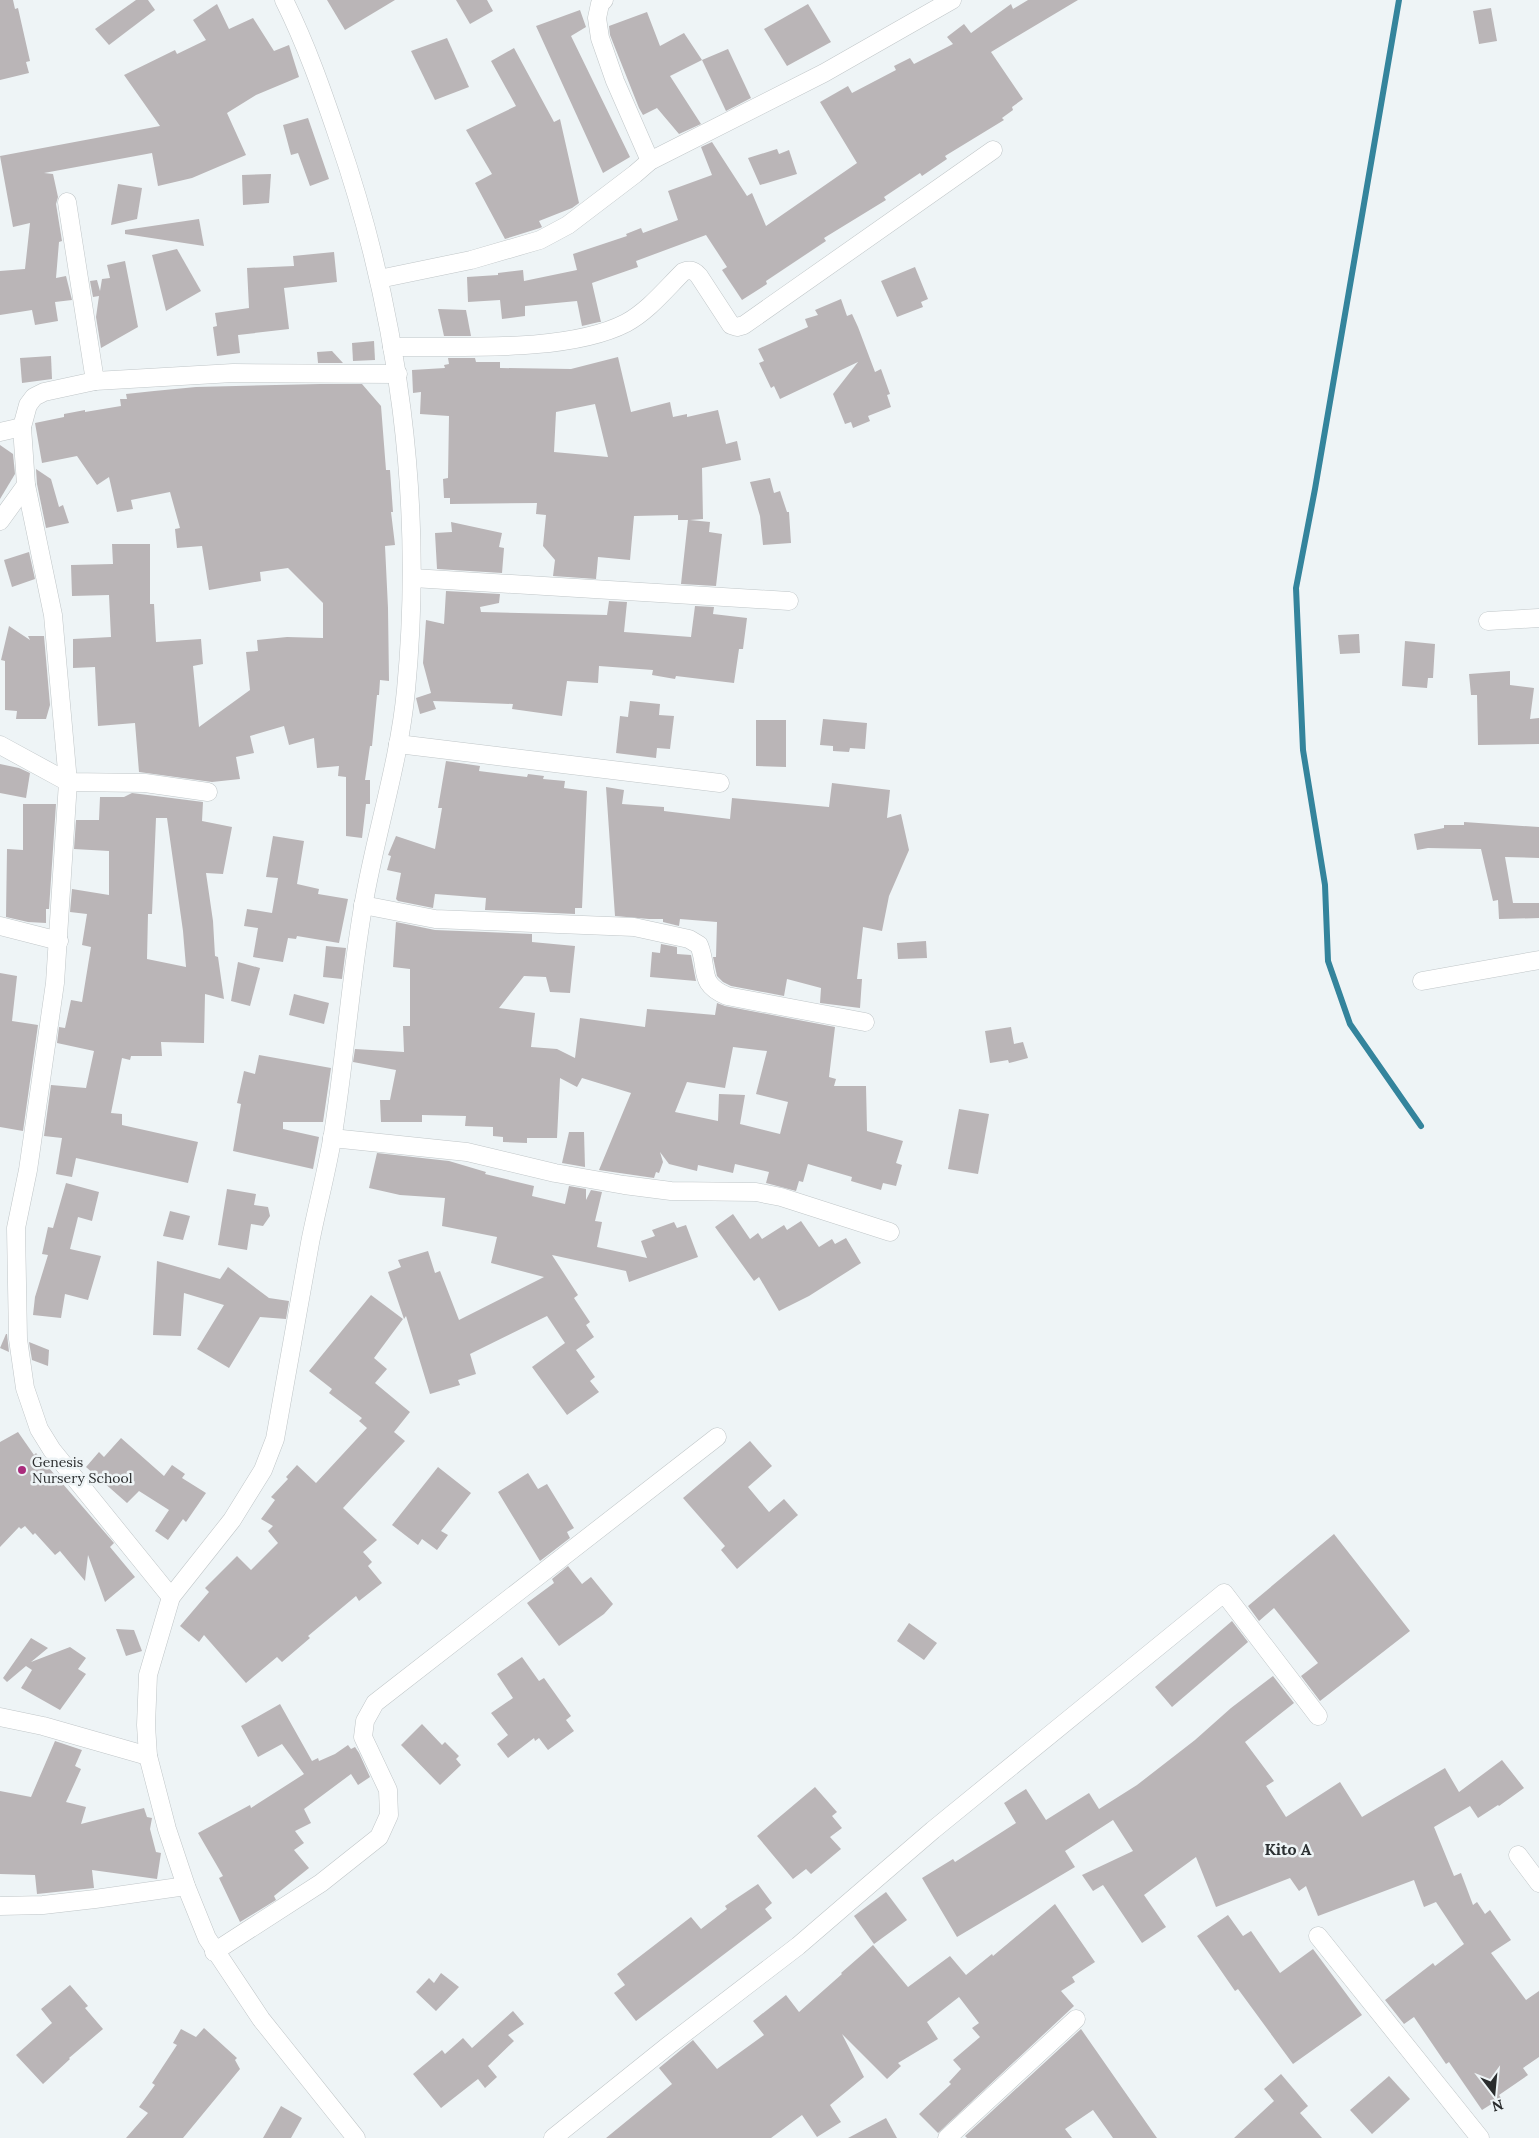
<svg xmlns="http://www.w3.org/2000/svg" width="1539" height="2138" font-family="Lora,serif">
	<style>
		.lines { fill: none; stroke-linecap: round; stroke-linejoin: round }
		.stream { stroke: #34849c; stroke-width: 6 }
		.building { fill: #bab5b7; fill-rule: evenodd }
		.street-casing { stroke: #c0c6c8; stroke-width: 19 }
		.street { stroke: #fff; stroke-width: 18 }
		.poi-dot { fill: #aa2c7c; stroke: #eef4f6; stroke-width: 2 }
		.labels { text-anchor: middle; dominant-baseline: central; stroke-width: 5; stroke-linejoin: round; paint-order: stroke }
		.poi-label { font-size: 14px; fill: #2a2c2d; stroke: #eef4f6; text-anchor: start }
		.quarter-label { font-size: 16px; font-weight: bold; fill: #2b3032; stroke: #eef4f6 }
	</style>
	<rect width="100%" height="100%" fill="#eef4f6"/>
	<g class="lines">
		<polyline class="stream" points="1399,0 1315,489 1296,588 1303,750 1325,885 1328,961 1350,1024 1421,1126"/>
	</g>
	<g class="building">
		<polygon points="0,0 13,0 15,9 18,8 30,61 26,62 29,73 0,80"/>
		<polygon points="136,0 148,0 155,10 109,45 95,29"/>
		<polygon points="327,0 395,0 345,30"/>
		<polygon points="456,0 487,0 493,11 470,24"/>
		<polygon points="1028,0 1078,0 991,52 1023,99 1012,107 1013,110 1002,118 1004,120 945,156 947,159 922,176 920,173 884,197 886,200 824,238 826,241 766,281 767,284 742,300 722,270 727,267 706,235 636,261 638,267 592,283 601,322 599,322 582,326 577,301 525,306 525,316 502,319 500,300 468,302 467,277 498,275 498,273 523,270 524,281 577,270 573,254 627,236 626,234 641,228 643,233 678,220 668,191 712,175 701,147 712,142 747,196 752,193 766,226 857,163 820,102 848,86 852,93 896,70 894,66 910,58 914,64 953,44 947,37 964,24 971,33 1011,4 1013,9"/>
		<polygon points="217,4 229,29 253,18 274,51 289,45 299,77 256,95 227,113 246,155 192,178 158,186 152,153 44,173 53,174 58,197 56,204 62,241 59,242 56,278 66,276 72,300 55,302 58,321 35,325 32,310 0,315 0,271 25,269 30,223 13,227 0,156 160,126 124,75 175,50 177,54 206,40 193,20"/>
		<polygon points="808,4 831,42 787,66 764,29"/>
		<polygon points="1491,8 1497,41 1479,44 1473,11"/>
		<polygon points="580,10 586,27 571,36 630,157 603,173 536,26"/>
		<polygon points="647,12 660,46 684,33 702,60 670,76 701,124 679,134 657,108 643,115 639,108 610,35 609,26"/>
		<polygon points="447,38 469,87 435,100 411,51"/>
		<polygon points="514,48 554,122 560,119 579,203 572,208 539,221 542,227 540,228 505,239 475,183 492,174 466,130 516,106 491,61"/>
		<polygon points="728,49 751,98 726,111 702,60"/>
		<polygon points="308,118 329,179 310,186 298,153 291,155 283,125"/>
		<polygon points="777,149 779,154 789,150 797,174 760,185 748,158"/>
		<polygon points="271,174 269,203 243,205 242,175"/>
		<polygon points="118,184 142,188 137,219 111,225"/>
		<polygon points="199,219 204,246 125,234 125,230"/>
		<polygon points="177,249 201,291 166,311 152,255"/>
		<polygon points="334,252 337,282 284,288 289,329 238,335 240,353 217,356 213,327 217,326 215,313 249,308 247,268 294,266 293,256"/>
		<polygon points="125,261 138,327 101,348 96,317 99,296 93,297 90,281 97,280 100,291 102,279 110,278 107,265"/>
		<polygon points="915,267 928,299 921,302 923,307 897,317 881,281"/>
		<polygon points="841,299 847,316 852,314 858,327 875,372 881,369 890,394 887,395 891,407 868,416 870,421 853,428 851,422 845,424 833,394 858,362 780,399 774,386 771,388 759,363 764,361 758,349 808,327 805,319 818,315 815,310"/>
		<polygon points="438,309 466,310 471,336 444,336"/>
		<polygon points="374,341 375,360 353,361 352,343"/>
		<polygon points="332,351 343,363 318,363 317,352"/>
		<polygon points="51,356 52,379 22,383 20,358"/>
		<path d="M618 357 631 412 670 402 673 417 687 414V417L718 410 726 444 737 441 741 460 702 468 703 519 690 520 710 522 709 532 722 534 716 586 681 584 688 520H678V515L634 516 630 560 598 557 596 579 553 576 555 560 543 546 546 515 536 514 537 503 450 504V498H444L443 479 448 478 449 416 420 414 421 392 413 393 412 370 445 368 444 365 449 364 448 358H475L476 362H500V368L571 369ZM595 404 608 457 554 452 556 412Z"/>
		<polygon points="320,384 362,384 381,406 386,470 390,470 393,512 391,512 395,545 385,546 388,608 389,681 380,680 379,695 377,695 372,746 370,746 365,780 370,780 370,804 366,804 362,838 346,836 346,777 338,776 339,766 317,768 314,738 289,745 284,726 250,736 254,753 236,757 240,779 212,782 139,772 135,723 98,726 95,667 73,668 73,639 111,637 109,595 72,596 71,565 113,564 112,544 150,544 150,604 154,604 156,642 201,639 203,664 193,666 199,727 250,690 246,652 258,651 257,640 287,637 323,638 323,603 288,568 260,572 261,581 209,590 202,546 177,548 175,529 180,528 170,492 131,500 133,509 117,512 109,477 97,485 77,456 42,463 35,423 64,417 64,414 85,410 85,412 121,406 120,399 127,399 126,394 154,391 196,387"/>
		<polygon points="0,445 13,454 15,474 0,499"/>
		<polygon points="36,469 51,479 59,507 63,505 69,523 46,528 37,484"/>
		<polygon points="770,478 774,493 780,491 787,512 789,512 791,543 763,545 760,516 750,482"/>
		<polygon points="451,522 502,533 499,547 504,548 502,573 437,569 435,533 452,532"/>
		<polygon points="29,552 35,579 12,587 4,560"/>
		<polygon points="446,591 500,594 499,603 480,607 481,612 607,615 609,601 627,602 624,632 691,637 695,606 714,607 713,614 747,618 743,649 739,649 734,683 676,676 675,679 652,675 653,670 599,666 598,683 567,681 562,716 512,709 513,704 433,701 436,709 420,714 416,698 431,693 423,663 426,620 444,624"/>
		<polygon points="9,626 30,640 28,636 44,636 50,705 46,719 16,719 17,711 5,710 5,661 1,660"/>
		<polygon points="1359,634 1360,653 1340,654 1338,635"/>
		<polygon points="1405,641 1435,644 1433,678 1428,678 1427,688 1402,686"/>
		<polygon points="1510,671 1510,685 1534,688 1530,719 1539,718 1539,744 1478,745 1477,695 1471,695 1469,674"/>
		<polygon points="630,701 660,704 659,715 674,716 670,749 657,748 656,758 616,753 620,716 628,717"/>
		<polygon points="823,719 867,723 865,749 850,748 849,752 833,751 833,746 820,745"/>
		<polygon points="756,720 786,720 786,767 756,766"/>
		<polygon points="446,761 480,766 479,771 527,777 528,774 544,776 543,779 565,781 564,788 587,791 582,908 575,908 575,914 485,910 486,898 435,894 433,908 398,901 396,899 401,873 387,870 391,856 388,855 396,836 435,849 442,808 438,808"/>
		<polygon points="0,764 19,768 30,773 26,798 0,793"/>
		<polygon points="832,783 890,790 887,818 901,814 909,850 889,896 882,931 863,927 857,979 862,979 860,1008 820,1003 821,988 787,979 784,996 731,986 723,982 717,976 713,957 716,957 717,922 680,919 679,926 663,922 663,919 649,919 615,916 606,787 624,790 622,804 664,807 664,811 730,819 732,798 829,807"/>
		<path d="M132 793 203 802 202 821 232 827 223 874 206 873 213 921 215 956 218 957 224 999 205 994 204 1043 161 1042 162 1056H131L130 1060 122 1058 111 1113 122 1114V1125L198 1142 188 1183 76 1158 72 1177 56 1174 62 1138 44 1136 51 1085 86 1088 94 1051 57 1043 59 1027 65 1028 71 1000 82 1002 91 947 82 945 87 914 70 912 72 889 109 895V851L74 849 76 820H99L100 797H124ZM156 818H167L183 931 186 967 147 959 148 914H152Z"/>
		<polygon points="23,804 56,804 49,909 46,909 46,923 28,922 6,917 7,849 23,850"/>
		<polygon points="1464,822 1539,827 1539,858 1505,857 1513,903 1539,903 1539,918 1499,919 1498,900 1493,901 1481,849 1428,848 1417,850 1414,834 1444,828 1444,825 1464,825"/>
		<polygon points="273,836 304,841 297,884 319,889 318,894 348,899 339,943 297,936 296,939 288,938 283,962 253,957 258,928 244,926 247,909 272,913 278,878 266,877"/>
		<path d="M396 922 435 930 532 934V942L575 946 570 993 550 992 546 977 524 976 499 1008 535 1013 531 1047 557 1049 575 1058 580 1018 645 1027 647 1009 715 1015 717 1003 725 1006 835 1027 829 1077 836 1079 834 1086H866L867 1131 903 1141 896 1163 902 1165 896 1186 883 1183 881 1190 851 1181 852 1177 808 1164 803 1182 799 1181 796 1191 766 1183 769 1172 735 1164 733 1173 698 1165 697 1171 669 1164 660 1152 663 1162 659 1173 656 1172 654 1178 599 1170 631 1093 582 1078 577 1087 560 1078 557 1138H527V1143L503 1142V1137L493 1136V1127L465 1126 466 1116 422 1115V1122H381L380 1100H390L396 1070 353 1062 355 1049 404 1052 403 1026H410V969L393 967ZM733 1047 767 1051 756 1094 788 1102 780 1134 740 1124 745 1095 719 1094 718 1121 675 1112 687 1082 725 1088Z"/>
		<polygon points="926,941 927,958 898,959 897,943"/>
		<polygon points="661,944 677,947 677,954 691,955 696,981 650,977 652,952 660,953"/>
		<polygon points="326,946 346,948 342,979 323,977"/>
		<polygon points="238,962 260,968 250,1006 231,1001"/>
		<polygon points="0,973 17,976 12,1021 38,1025 23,1131 0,1127"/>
		<polygon points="294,994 329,1003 324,1024 289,1015"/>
		<polygon points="1011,1027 1014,1044 1023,1042 1028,1058 1009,1063 1008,1060 990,1063 985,1031"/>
		<polygon points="259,1055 331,1068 323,1122 283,1122 283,1129 319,1137 313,1169 233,1151 241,1104 237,1103 244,1071 255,1074"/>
		<polygon points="959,1109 989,1114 978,1174 948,1169"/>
		<polygon points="569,1132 584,1132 585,1167 562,1163"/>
		<polygon points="377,1153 449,1161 486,1172 485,1174 534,1186 532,1196 565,1204 569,1186 586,1189 586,1200 591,1190 602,1192 595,1221 602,1222 597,1247 647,1258 641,1241 655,1236 652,1230 674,1222 677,1228 686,1225 698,1257 629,1282 626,1271 552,1255 578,1295 574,1298 590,1322 586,1325 594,1337 576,1350 595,1377 590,1381 599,1392 567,1415 532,1367 565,1343 547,1316 470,1354 476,1374 458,1380 460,1385 430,1394 406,1316 404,1319 388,1272 401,1267 398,1260 428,1251 435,1273 440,1271 459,1320 544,1277 491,1263 497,1237 442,1226 445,1198 400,1195 369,1188"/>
		<polygon points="66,1183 99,1192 92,1221 78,1217 70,1249 101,1256 88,1300 65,1294 61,1318 33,1315 35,1297 48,1255 42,1254 48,1227 53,1228"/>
		<polygon points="227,1189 256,1194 254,1205 268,1207 270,1216 263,1226 251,1224 247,1250 218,1245"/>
		<polygon points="170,1211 190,1216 183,1240 163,1236"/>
		<polygon points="733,1214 750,1239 758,1233 762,1239 784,1225 787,1230 801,1221 819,1247 832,1239 835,1244 846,1238 861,1263 809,1296 779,1311 759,1277 754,1281 715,1227"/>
		<polygon points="157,1261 220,1279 228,1267 269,1298 289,1301 286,1319 260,1317 229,1368 197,1349 224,1305 184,1293 181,1336 153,1335"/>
		<polygon points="371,1295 403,1319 374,1358 387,1369 375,1383 410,1412 394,1432 405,1441 343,1508 377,1540 363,1552 372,1562 368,1566 382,1583 359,1601 356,1596 308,1636 310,1638 282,1662 277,1657 246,1683 204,1635 199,1642 180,1626 209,1592 205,1588 237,1556 251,1570 278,1543 268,1531 273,1526 261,1519 275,1500 271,1497 288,1479 286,1477 297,1465 316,1483 367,1428 359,1421 362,1418 329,1393 332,1389 309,1371"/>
		<polygon points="6,1334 7,1334 9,1352 0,1348"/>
		<polygon points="29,1342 49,1350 48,1366 32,1360"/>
		<polygon points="18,1432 34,1455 36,1453 114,1543 110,1547 135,1577 105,1602 88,1555 85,1581 60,1551 55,1555 35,1533 33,1535 25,1526 21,1529 19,1527 0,1547 0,1442"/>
		<polygon points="121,1438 164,1476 172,1465 185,1474 182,1478 206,1493 186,1522 183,1519 168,1540 155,1531 169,1510 139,1491 127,1503 86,1467 99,1452 104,1457"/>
		<polygon points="750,1441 772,1466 748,1487 769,1512 784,1499 798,1515 737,1569 721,1550 725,1546 683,1498"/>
		<polygon points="438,1467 471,1493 441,1531 448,1535 437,1550 422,1539 418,1545 392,1525"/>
		<polygon points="528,1473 538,1489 547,1484 574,1528 567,1532 570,1538 540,1561 498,1492"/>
		<polygon points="1334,1534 1410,1631 1320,1701 1301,1676 1318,1663 1274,1608 1259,1621 1248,1606"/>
		<polygon points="568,1566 582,1584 591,1577 613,1604 604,1614 559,1646 527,1603 554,1583 552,1579"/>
		<polygon points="1232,1621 1248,1642 1172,1707 1155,1687"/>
		<polygon points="909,1623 937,1643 924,1660 897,1641"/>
		<polygon points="116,1629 134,1630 142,1651 126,1656"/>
		<polygon points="31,1638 48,1648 31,1662 70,1647 86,1658 78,1669 86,1674 60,1710 21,1688 32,1670 26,1666 7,1682 3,1678"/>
		<polygon points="522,1657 539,1681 544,1678 571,1716 566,1720 574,1731 548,1750 539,1738 535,1741 534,1738 508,1758 497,1744 508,1735 491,1713 513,1698 497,1674"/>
		<polygon points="1273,1676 1294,1703 1245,1742 1274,1781 1266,1786 1286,1817 1340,1782 1362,1817 1445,1768 1459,1792 1502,1760 1524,1788 1499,1806 1498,1805 1478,1818 1470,1806 1434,1827 1454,1876 1461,1873 1473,1905 1477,1902 1485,1914 1490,1910 1511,1940 1491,1953 1526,2000 1539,1991 1539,2057 1523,2068 1528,2075 1499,2095 1501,2098 1482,2110 1449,2062 1446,2064 1414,2017 1404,2024 1385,2000 1433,1963 1435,1966 1464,1944 1436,1902 1424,1907 1414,1880 1318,1916 1306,1886 1299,1891 1290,1878 1216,1907 1196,1857 1144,1895 1166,1927 1142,1943 1103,1885 1093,1891 1082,1875 1133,1851 1113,1820 1065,1851 1075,1867 957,1937 922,1878 953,1859 955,1862 1016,1823 1004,1803 1026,1789 1046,1820 1089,1793 1099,1809 1137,1785 1195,1740 1231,1708"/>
		<polygon points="280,1704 312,1761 318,1758 319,1761 335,1754 348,1745 351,1749 355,1747 359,1753 370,1777 358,1785 351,1774 304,1809 311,1823 295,1831 304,1843 294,1850 309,1868 274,1896 276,1900 240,1922 219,1878 223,1876 198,1833 250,1805 251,1808 304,1774 282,1744 258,1757 241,1726"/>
		<polygon points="422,1724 442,1745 445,1742 459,1756 456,1759 461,1765 440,1785 401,1745"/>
		<polygon points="55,1741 82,1750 75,1766 81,1769 66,1802 86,1807 81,1824 144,1808 147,1817 152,1818 150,1829 156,1852 161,1853 157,1879 92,1870 94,1888 37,1894 35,1875 0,1874 0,1791 31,1797"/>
		<polygon points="815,1787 837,1812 832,1816 842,1828 830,1837 841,1849 811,1874 806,1869 793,1879 757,1836"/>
		<polygon points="758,1884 772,1903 765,1909 772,1918 636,2021 614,1993 625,1985 617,1974 691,1917 701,1929 727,1909 725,1906"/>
		<polygon points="886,1892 907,1920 874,1944 854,1916"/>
		<polygon points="1055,1904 1095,1962 1072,1977 1075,1982 1061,1991 1074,2006 938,2133 919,2114 951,2084 949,2082 961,2069 953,2060 980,2037 972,2028 979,2023 959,1997 927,2022 938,2039 898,2063 901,2066 887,2079 842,2034 864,2077 830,2105 841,2122 817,2137 802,2115 771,2138 606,2138 672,2084 659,2068 693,2040 717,2069 764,2035 753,2021 786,1995 799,2012 842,1974 841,1973 873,1945 908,1987 950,1956 966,1975 992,1954 993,1956"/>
		<polygon points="1228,1915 1243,1936 1251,1931 1280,1973 1313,1949 1362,2015 1293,2064 1238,1989 1235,1991 1197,1936"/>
		<polygon points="441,1973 459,1987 436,2011 416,1992 429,1978 434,1983"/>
		<polygon points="70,1985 88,2006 85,2008 103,2029 69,2058 70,2059 43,2084 16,2055 52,2023 41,2009"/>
		<polygon points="513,2011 524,2024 508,2035 514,2041 488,2066 497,2077 485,2088 478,2079 441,2108 413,2074 442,2050 445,2054 463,2038 472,2048"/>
		<polygon points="204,2028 237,2058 235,2060 240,2069 183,2138 126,2138 148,2113 139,2107 155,2085 152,2083 177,2045 173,2043 181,2029 196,2037"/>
		<polygon points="1081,2029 1157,2138 1113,2138 1093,2110 1065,2129 1072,2138 967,2138 965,2136"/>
		<polygon points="1281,2074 1308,2106 1300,2113 1322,2138 1234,2138 1274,2101 1264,2089"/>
		<polygon points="1389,2076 1410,2099 1372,2134 1350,2110"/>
		<polygon points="281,2106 302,2118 291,2138 263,2138"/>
		<polygon points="886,2118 897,2138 848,2138"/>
	</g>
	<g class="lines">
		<g class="street-casing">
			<g id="street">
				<path d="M284 0C306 44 322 90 338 137 399 314 424 503 406 690 399 764 375 835 363 907 350 983 345 1059 333 1134 327 1171 317 1207 310 1243 298 1308 287 1374 275 1439L263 1470 232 1520 171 1597 148 1675 146 1725 148 1756 167 1829 186 1886 207 1938 261 2019 356 2138"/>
				<polyline points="604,0 600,4 597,18 600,38 615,81 650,161"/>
				<polyline points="67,202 95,381"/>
				<polyline points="379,279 471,260 540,240 568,225 635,174 650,161 824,73 952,0"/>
				<path d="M392 347C458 346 568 353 626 323 648 311 665 290 683 272 690 269 694 270 699 276L731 325 737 327 744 325 993 150"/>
				<polyline points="0,432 22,427"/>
				<polyline points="0,521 26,485"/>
				<polyline points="413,578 789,601"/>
				<polyline points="1488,621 1539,618"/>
				<polyline points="398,744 720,783"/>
				<polyline points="0,745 68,782 145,783 208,792"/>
				<path d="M363 905 435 919 634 927 689 939 699 945C709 970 697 983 727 996L865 1022"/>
				<polyline points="0,926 59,941"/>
				<polyline points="1422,981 1539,960"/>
				<polyline points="332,1138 467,1152 555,1173 624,1185 671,1191 756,1192 781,1197 890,1232"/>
				<polyline points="171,1597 52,1450 39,1429 25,1388 18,1339 16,1228 28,1170 55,983 68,782 53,615 26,485 22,427 28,405 34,397 44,392 95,381 233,373 398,374"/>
				<polyline points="0,1717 43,1726 148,1756"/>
				<polyline points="1518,1855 1539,1883"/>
				<polyline points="0,1906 43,1905 95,1899 186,1886"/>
				<polyline points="1318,1936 1480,2138"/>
				<polyline points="214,1952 321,1883 379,1837 389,1815 388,1790 363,1737 365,1721 375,1703 717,1437"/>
				<polyline points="553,2138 669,2045 798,1946 933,1830 1224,1593 1318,1716"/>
				<polyline points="947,2138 1076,2019"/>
			</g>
		</g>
		<use href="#street" class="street"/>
	</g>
	<circle class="poi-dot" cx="22" cy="1470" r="5"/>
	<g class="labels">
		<g class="poi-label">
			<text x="32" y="1462">Genesis<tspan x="32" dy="16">Nursery School</tspan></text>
		</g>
		<g class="quarter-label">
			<text x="1288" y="1849">Kito A</text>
		</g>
	</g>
	<g transform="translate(1494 2093) rotate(164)" stroke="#eef4f6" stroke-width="4" paint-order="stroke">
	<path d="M0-4L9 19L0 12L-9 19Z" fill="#2a2c2d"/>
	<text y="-8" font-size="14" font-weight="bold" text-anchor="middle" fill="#2a2c2d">N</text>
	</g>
</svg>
